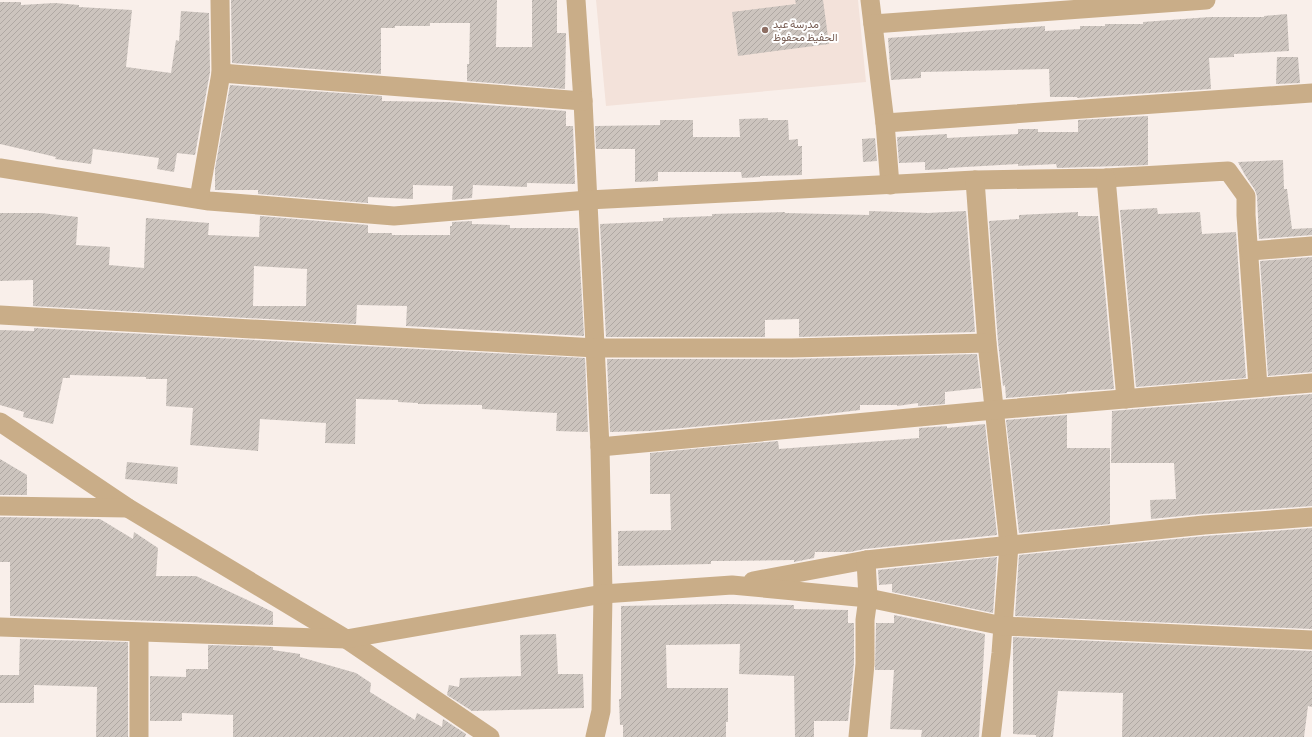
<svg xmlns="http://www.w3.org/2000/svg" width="1312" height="737" font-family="'Asap Condensed',Vazirmatn,sans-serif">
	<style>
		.built { fill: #f3e2da }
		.building { fill: url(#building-hatch); fill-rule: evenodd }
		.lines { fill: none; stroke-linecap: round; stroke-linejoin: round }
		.street { stroke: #c9ad88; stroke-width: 19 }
		.education-dot { fill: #8d6e63; stroke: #fff; stroke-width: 1.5 }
		.labels { text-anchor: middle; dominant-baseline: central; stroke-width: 4; stroke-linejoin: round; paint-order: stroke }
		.education-label { font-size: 11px; fill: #785e54; stroke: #fff; text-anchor: start }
	</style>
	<defs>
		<pattern id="building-hatch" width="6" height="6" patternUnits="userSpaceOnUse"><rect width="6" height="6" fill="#ccc4be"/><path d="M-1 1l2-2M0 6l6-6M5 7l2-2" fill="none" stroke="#afa8a3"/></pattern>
	</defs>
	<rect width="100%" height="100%" fill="#f9efea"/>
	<polygon class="built" points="596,0 858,0 866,82 606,106"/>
	<g class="building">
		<polygon points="231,0 497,0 496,47 532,47 532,0 557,0 557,33 566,33 565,89 467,81 467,64 469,64 470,23 430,23 430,26 395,26 395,28 381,28 381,74 232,63"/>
		<polygon points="795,0 823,0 829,44 738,56 732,12 796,4"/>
		<polygon points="0,2 21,2 21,5 55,3 79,5 79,7 132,10 126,67 171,73 176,40 179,41 181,11 209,13 210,72 195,155 177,153 174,172 157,169 159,158 93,149 91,164 55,159 56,157 0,144"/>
		<polygon points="1287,14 1289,51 1234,54 1234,57 1209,58 1211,89 1077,98 1077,97 1050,97 1049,69 921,72 921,78 891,80 888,38 1045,26 1045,31 1080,29 1080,26 1105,26 1105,24 1143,24 1143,22 1210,17 1264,17 1264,16"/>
		<polygon points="1277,57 1298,57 1300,83 1276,84"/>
		<polygon points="230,85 382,96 382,101 448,102 566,111 566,126 573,126 575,184 527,183 527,187 473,185 472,198 452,200 453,186 413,185 413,199 368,197 368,203 258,194 258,190 215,190 215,169"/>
		<polygon points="1148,116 1148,165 1057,168 1056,164 1018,166 1018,164 948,168 948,169 925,170 925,162 899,163 897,137 947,134 947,138 1018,134 1018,129 1038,129 1038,132 1078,132 1078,120"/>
		<polygon points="768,118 768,120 788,120 789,140 798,139 798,146 802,146 802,175 760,176 760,177 742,178 741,172 658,172 658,181 635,182 635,149 596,149 595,126 660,125 660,120 693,120 693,137 740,137 739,119"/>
		<polygon points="875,138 877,161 863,162 862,139"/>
		<polygon points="1283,160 1284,189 1287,189 1292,229 1312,228 1312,235 1259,239 1257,196 1255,190 1245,175 1238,162"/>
		<polygon points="1157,208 1158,214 1200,212 1202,234 1236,232 1246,378 1136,387 1120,210"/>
		<polygon points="869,211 928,213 966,211 975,332 799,337 799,319 765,320 765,337 606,337 600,224 663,221 663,218 712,216 712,214 785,212 785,213 869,215"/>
		<polygon points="1078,212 1078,216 1098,216 1114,389 1067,392 1067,393 1006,398 1005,385 1003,386 998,342 989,221 1019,219 1019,215"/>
		<path d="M0 213H41L78 217 76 245 110 247 109 265 144 268 146 218 209 223 208 235 259 237 260 216 368 225V233H392V235H450V226H452V222L472 221V224L510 225V228H578L584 336 406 326 407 306 357 305 356 324 33 306V280L0 281ZM254 266 307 269 306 306H253Z"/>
		<polygon points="1312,257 1312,372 1268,376 1260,261"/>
		<polygon points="34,328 585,358 588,432 556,431 557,413 482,409 482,405 418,404 418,403 398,402 398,400 356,399 355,444 325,443 326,423 260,419 258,451 190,445 193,408 166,406 167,379 146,379 146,377 70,375 70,378 63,378 53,424 23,417 24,412 0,405 0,330 34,331"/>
		<polygon points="977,354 981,388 945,392 945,404 918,406 918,403 897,406 897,405 860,405 860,410 802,417 650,431 610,432 607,359 792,359"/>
		<polygon points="1312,394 1312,506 1203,514 1151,519 1150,500 1176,499 1174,463 1111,463 1112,411"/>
		<polygon points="1067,415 1067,448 1110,448 1110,524 1019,533 1006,420"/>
		<polygon points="985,424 997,535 865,549 850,552 815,552 814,558 794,562 794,560 722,561 711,561 711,564 618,566 618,531 671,530 670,494 650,494 650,453 778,441 779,449 919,438 919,428 947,426 947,428"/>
		<polygon points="0,459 27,475 27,495 0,495"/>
		<polygon points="127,462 178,467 177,484 125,479"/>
		<polygon points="0,517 100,519 133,539 134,532 158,548 156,576 196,576 273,612 273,625 10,616 10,562 0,562"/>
		<polygon points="1312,528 1312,629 1015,616 1019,555 1205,536"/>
		<polygon points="997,557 993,613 892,592 892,584 879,585 878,570"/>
		<polygon points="724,604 794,605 794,609 848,610 848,623 854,623 854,663 848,721 814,721 814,737 795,737 794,676 739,674 740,644 666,645 667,688 728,688 728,722 726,722 726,737 623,737 623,725 620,725 619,699 621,699 621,606"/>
		<polygon points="894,615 985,634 979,737 921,737 922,730 890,729 894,670 875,670 876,623 894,623"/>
		<polygon points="556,634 558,674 583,674 584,708 472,711 447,695 449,685 459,687 460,678 521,676 520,635"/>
		<polygon points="1013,637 1312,651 1312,707 1308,706 1304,737 1122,737 1123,693 1058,691 1053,737 1036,737 1036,735 1013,734"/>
		<polygon points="20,639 128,642 128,737 96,737 97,687 34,685 34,703 0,703 0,675 19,675"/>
		<polygon points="208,645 273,647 273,650 300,654 300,657 356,673 371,683 370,692 415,720 417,713 442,727 443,719 466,734 465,737 233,737 233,715 182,713 182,721 150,721 150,676 186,677 186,669 208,669"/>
	</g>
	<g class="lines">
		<g class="street">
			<polyline points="576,0 583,101 600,447 603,594 601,711 595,737"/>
			<polyline points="870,0 885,123 890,185"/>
			<polyline points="873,24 1206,0"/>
			<polyline points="221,73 583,101"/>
			<polyline points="885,123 1312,93"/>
			<polyline points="0,168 209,201 394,216 588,200 975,180 1106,178 1228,171 1246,196 1246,215 1258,387"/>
			<polyline points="1106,178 1126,399"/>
			<polyline points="975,180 987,343 1009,545 1001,653 991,737"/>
			<polyline points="199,199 221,73 220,0"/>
			<polyline points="1250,251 1312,246"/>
			<polyline points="0,315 596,348 792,348 987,343"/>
			<polyline points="0,422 128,508 346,639 490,737"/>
			<polyline points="600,447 994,410 1312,383"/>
			<polyline points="0,506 128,508"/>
			<polyline points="753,581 866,560 1204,525 1312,517"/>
			<polyline points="0,627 346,639 603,594 732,585 868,598 1003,626 1312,640"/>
			<polyline points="139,633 139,737"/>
			<polyline points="858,737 865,664 865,620 868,598 866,560"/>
		</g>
	</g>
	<circle class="education-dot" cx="765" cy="30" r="4"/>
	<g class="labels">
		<g class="education-label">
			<text x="773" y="24">مدرسة عبد<tspan x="773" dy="13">الحفيظ محفوظ</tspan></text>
		</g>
	</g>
</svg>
